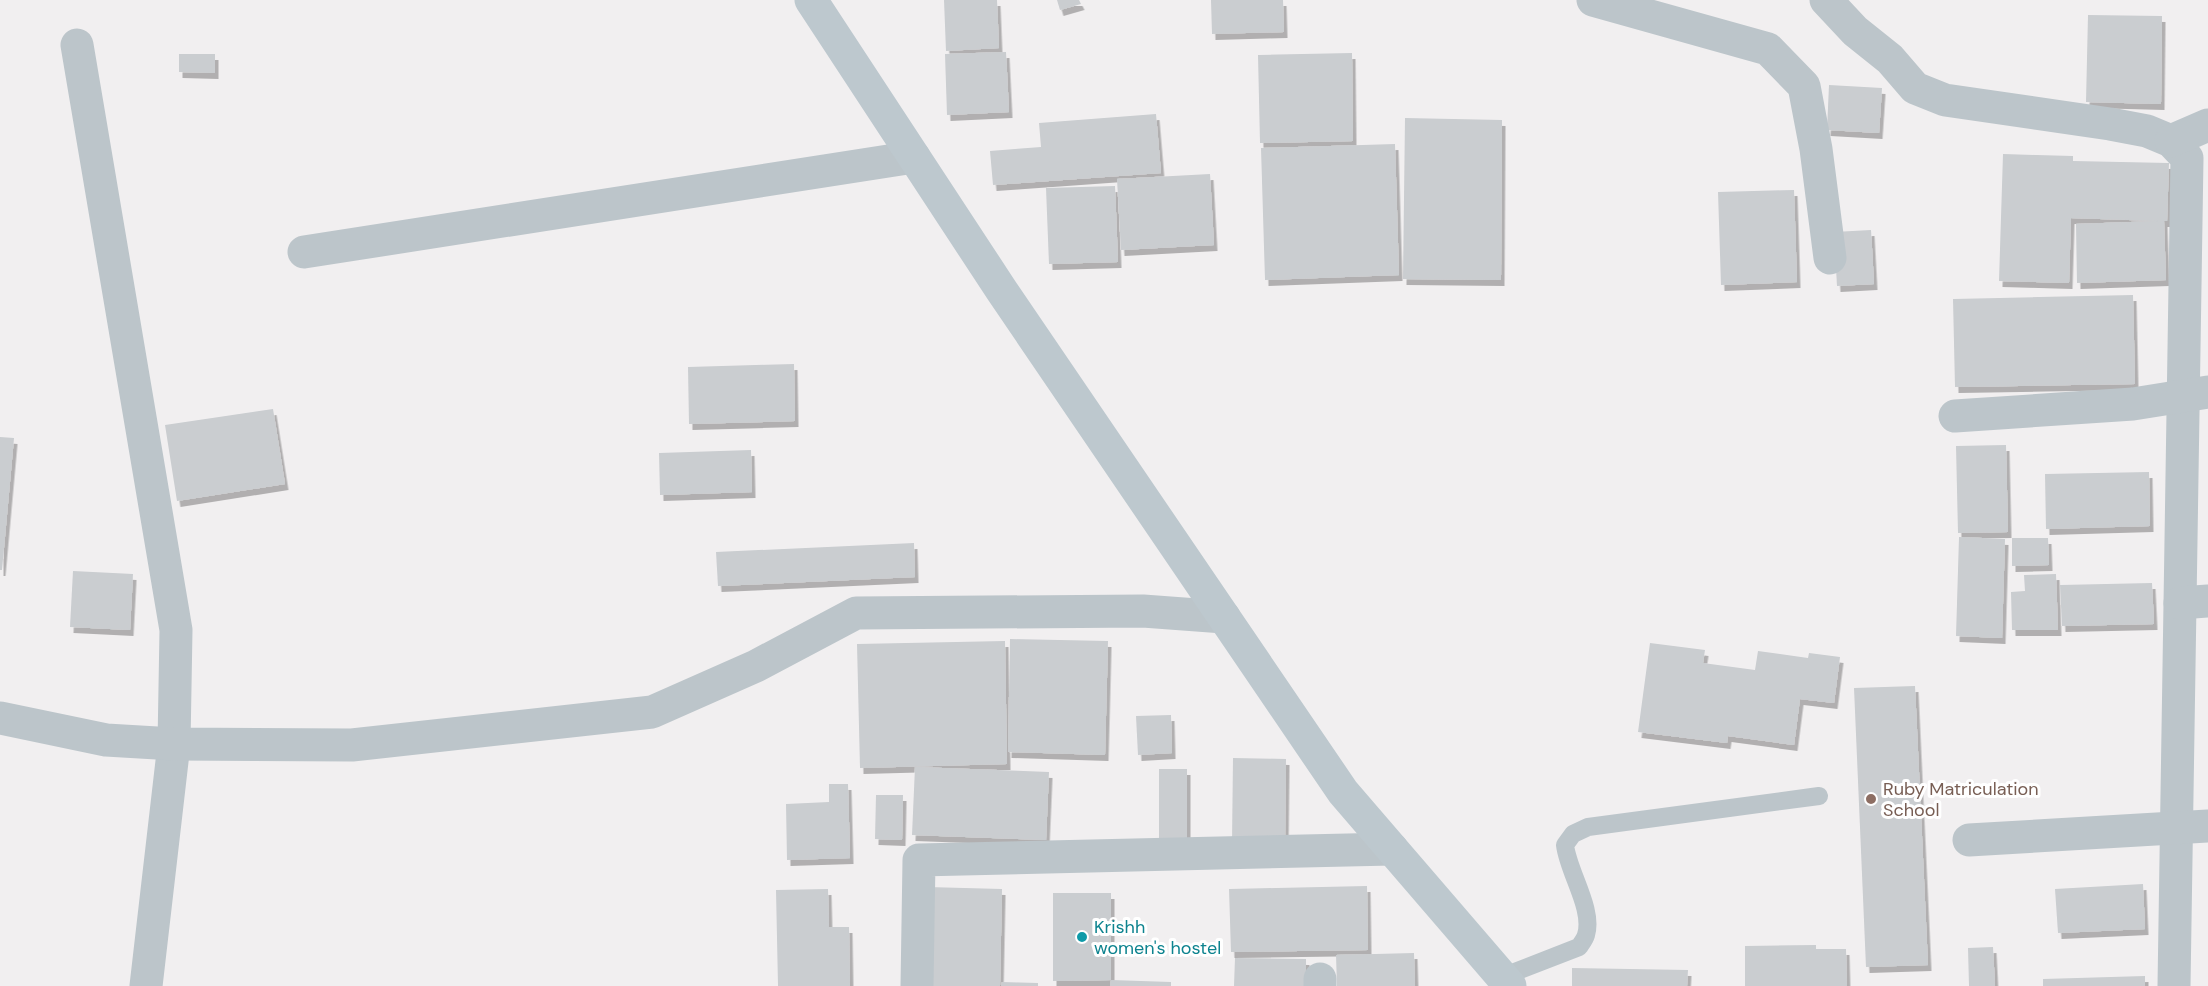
<svg xmlns="http://www.w3.org/2000/svg" width="2208" height="986" font-family="'DM Sans',sans-serif">
	<style>
		.building { fill: #cacdd0; filter: url(#shadow) }
		.lines { fill: none; stroke-linecap: round; stroke-linejoin: round }
		.lane { stroke: #bcc5ca; stroke-width: 18 }
		.street { stroke: #bcc5ca; stroke-width: 33 }
		.secondary { stroke: #bdc8ce; stroke-width: 33 }
		.education-dot { fill: #8d6e63; stroke: #fff; stroke-width: 2 }
		.culture-dot { fill: #0f9aa8; stroke: #fff; stroke-width: 2 }
		.labels { text-anchor: middle; dominant-baseline: central; stroke-width: 6; stroke-linejoin: round; paint-order: stroke }
		.education-label { font-size: 18px; fill: #785e54; stroke: #fff; text-anchor: start }
		.culture-label { font-size: 18px; fill: #0d838f; stroke: #fff; text-anchor: start }
	</style>
	<defs>
		<filter id="shadow"><feDropShadow dx="3.5" dy="6" stdDeviation="0" flood-color="#0004"/></filter>
	</defs>
	<rect width="100%" height="100%" fill="#f1eff0"/>
	<g class="building">
		<polygon points="944,0 997,0 999,48 946,51"/>
		<polygon points="1057,0 1079,0 1081,4 1060,10"/>
		<polygon points="1211,0 1283,0 1284,32 1212,34"/>
		<polygon points="2088,15 2162,16 2161,104 2086,102"/>
		<polygon points="1006,52 1009,112 947,115 945,54"/>
		<polygon points="1352,53 1353,141 1260,143 1258,55"/>
		<polygon points="179,54 215,54 215,73 179,72"/>
		<polygon points="1829,85 1882,88 1879,133 1827,130"/>
		<polygon points="1156,114 1161,173 993,185 990,151 1041,147 1039,123"/>
		<polygon points="1405,118 1502,120 1501,280 1403,279"/>
		<polygon points="1395,144 1399,275 1265,280 1261,148"/>
		<polygon points="2003,154 2073,156 2073,161 2169,163 2167,221 2164,221 2166,280 2077,283 2076,224 2158,221 2071,218 2069,283 1999,281"/>
		<polygon points="1210,174 1214,245 1121,250 1117,179"/>
		<polygon points="1115,186 1118,262 1049,264 1046,188"/>
		<polygon points="1794,190 1797,282 1721,285 1718,192"/>
		<polygon points="1871,230 1874,284 1837,286 1834,232"/>
		<polygon points="2133,295 2135,384 1955,387 1953,299"/>
		<polygon points="794,364 795,421 689,424 688,367"/>
		<polygon points="273,409 285,484 177,501 165,425"/>
		<polygon points="0,437 14,438 2,570 0,570"/>
		<polygon points="2006,445 2008,532 1958,533 1956,446"/>
		<polygon points="751,450 752,492 660,495 659,453"/>
		<polygon points="2149,472 2150,526 2046,529 2045,474"/>
		<polygon points="1959,537 2005,539 2002,638 1956,636"/>
		<polygon points="2012,538 2048,538 2049,565 2012,566"/>
		<polygon points="914,543 915,577 718,586 716,552"/>
		<polygon points="73,571 133,574 130,630 70,627"/>
		<polygon points="2056,574 2058,630 2012,630 2011,592 2025,591 2024,575"/>
		<polygon points="2152,583 2154,624 2062,626 2060,585"/>
		<polygon points="1010,639 1108,641 1105,755 1008,752"/>
		<polygon points="1005,641 1007,764 860,768 857,644"/>
		<polygon points="1650,643 1705,650 1703,663 1755,670 1758,651 1808,658 1809,653 1840,657 1834,703 1800,699 1794,745 1728,736 1727,743 1638,732"/>
		<polygon points="1915,686 1928,965 1866,967 1854,688"/>
		<polygon points="1171,715 1172,753 1138,755 1136,716"/>
		<polygon points="1233,758 1286,759 1285,844 1232,843"/>
		<polygon points="915,767 1049,772 1046,840 912,835"/>
		<rect x="1159" y="769" width="28" height="76"/>
		<polygon points="829,784 848,784 850,858 787,860 786,804 829,802"/>
		<polygon points="876,795 903,795 902,840 875,839"/>
		<polygon points="2143,884 2145,929 2058,933 2055,889"/>
		<polygon points="1367,886 1368,950 1231,952 1229,889"/>
		<polygon points="927,887 1002,889 1000,986 924,986"/>
		<polygon points="828,889 829,927 849,927 850,986 778,986 776,890"/>
		<polygon points="1053,893 1111,893 1111,980 1053,981"/>
		<polygon points="1816,945 1816,949 1846,949 1847,986 1745,986 1745,946"/>
		<polygon points="1993,947 1995,986 1969,986 1968,948"/>
		<polygon points="1414,953 1415,986 1337,986 1336,955"/>
		<polygon points="1235,958 1306,959 1306,986 1234,986"/>
		<polygon points="1572,968 1688,970 1687,986 1572,986"/>
		<polygon points="2145,976 2145,986 2043,986 2043,979"/>
		<polygon points="1111,980 1171,982 1171,986 1110,986"/>
		<polygon points="1002,982 1038,983 1038,986 1001,986"/>
	</g>
	<g class="lines">
		<path class="lane" d="M1502 977 1579 947C1581 944 1585 939 1586 935 1594 909 1568 872 1565 845L1573 834 1588 827 1819 796"/>
		<g class="street">
			<polyline points="1593,0 1768,49 1804,86 1816,149 1830,258"/>
			<polyline points="1826,0 1855,31 1890,59 1915,88 1945,100 2110,124 2147,131 2171,141 2187,158 2174,986"/>
			<polyline points="77,45 176,630 174,744 146,986"/>
			<polyline points="2171,141 2208,125"/>
			<polyline points="304,252 914,157"/>
			<polyline points="1955,416 2133,404 2208,392"/>
			<polyline points="2180,603 2208,601"/>
			<polyline points="0,718 106,740 174,744 352,745 652,712 756,666 856,613 1143,611 1224,617"/>
			<polyline points="1969,840 2208,826"/>
			<polyline points="917,986 919,860 1392,849"/>
			<polyline points="1320,986 1320,979"/>
		</g>
		<polyline class="secondary" points="811,0 1002,291 1343,792 1510,986"/>
	</g>
	<circle class="education-dot" cx="1871" cy="799" r="6"/>
	<circle class="culture-dot" cx="1082" cy="937" r="6"/>
	<g class="labels">
		<g class="education-label">
			<text x="1883" y="789">Ruby Matriculation<tspan x="1883" dy="21">School</tspan></text>
		</g>
		<g class="culture-label">
			<text x="1094" y="927">Krishh<tspan x="1094" dy="21">women's hostel</tspan></text>
		</g>
	</g>
</svg>
